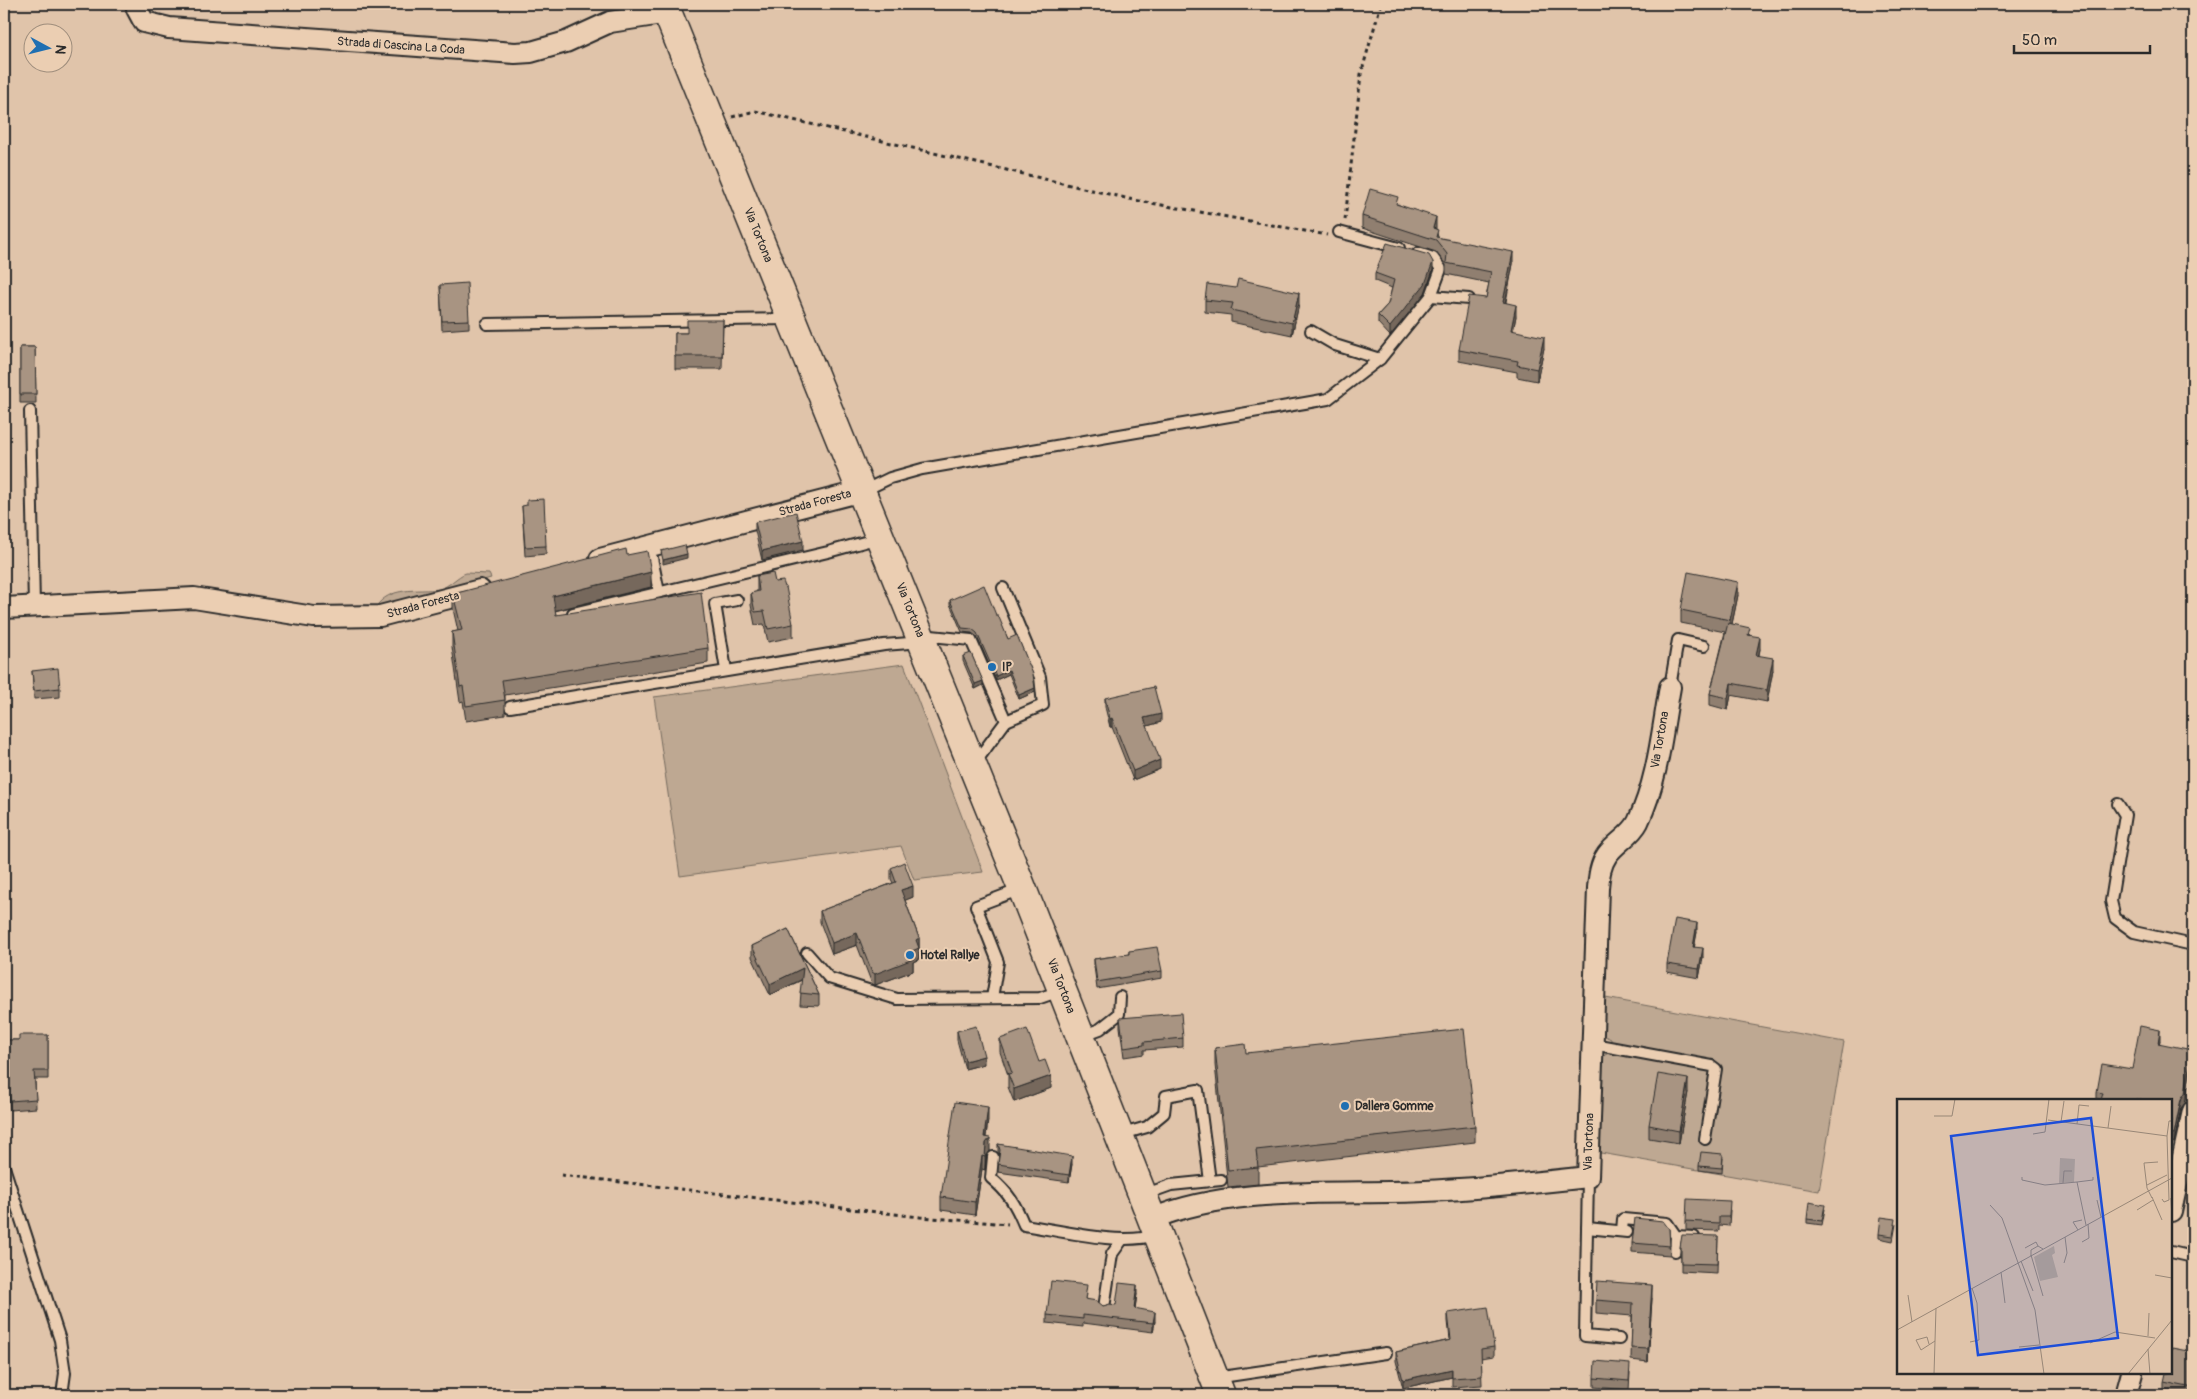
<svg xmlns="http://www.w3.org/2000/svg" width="2197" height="1399" font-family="Pangolin,sans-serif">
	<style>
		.green { fill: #bea892; stroke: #746a5e }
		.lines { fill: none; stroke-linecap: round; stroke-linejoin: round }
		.service-casing { stroke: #2b2b2b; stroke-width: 14 }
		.minor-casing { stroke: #2b2b2b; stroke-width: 24 }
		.secondary-casing { stroke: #2b2b2b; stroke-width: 31 }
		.path { stroke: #2b2b2b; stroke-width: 3; stroke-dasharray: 4 4; stroke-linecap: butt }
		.service { stroke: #ebceb2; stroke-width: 10 }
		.minor { stroke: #ebceb2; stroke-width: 20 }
		.secondary { stroke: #ebceb2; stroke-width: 28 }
		.wall { fill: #907f70; stroke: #2b2b2b }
		.shaded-wall { fill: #76685b; stroke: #2b2b2b }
		.building { fill: #a89482; stroke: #2b2b2b }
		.poi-dot { fill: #1f6fb2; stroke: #ebceb2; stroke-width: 2 }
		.labels { text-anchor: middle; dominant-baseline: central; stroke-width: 4; stroke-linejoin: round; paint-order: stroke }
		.street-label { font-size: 12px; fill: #2b2b2b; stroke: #ebceb2 }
		.poi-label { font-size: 12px; font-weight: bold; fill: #2b2b2b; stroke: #ebceb2; text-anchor: start }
		.inset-road { fill: none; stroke: #988777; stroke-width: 1 }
		.view { fill: #1d4ed8; fill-opacity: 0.15; stroke: #1d4ed8; stroke-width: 2.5 }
		.inset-edge { fill: none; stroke: #2b2b2b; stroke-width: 2.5 }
	</style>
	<rect width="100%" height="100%" fill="#e0c4aa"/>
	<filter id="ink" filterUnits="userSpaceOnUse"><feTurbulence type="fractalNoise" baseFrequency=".02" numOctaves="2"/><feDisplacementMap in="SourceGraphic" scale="10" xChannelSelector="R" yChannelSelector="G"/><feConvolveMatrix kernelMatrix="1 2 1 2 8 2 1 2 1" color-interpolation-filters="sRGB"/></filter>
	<g filter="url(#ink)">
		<g class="green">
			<path d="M466 573 489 574 491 578 375 608C390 585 417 592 439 589 449 587 457 576 466 573Z"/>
			<polygon points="904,664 983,872 914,880 901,846 680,876 654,697"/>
			<polygon points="1600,997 1844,1042 1819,1191 1595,1152 1597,1060 1610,1052 1611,1039 1598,1033"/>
		</g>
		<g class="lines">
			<g class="service-casing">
				<g id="service">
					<polyline points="1339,232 1399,248"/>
					<polyline points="1418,253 1433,258 1441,269 1431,296"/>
					<polyline points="487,324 791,319"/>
					<polyline points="1311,331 1335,345 1380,359"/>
					<polyline points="30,411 34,606"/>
					<polyline points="863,491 890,478 922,469 1328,399 1380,359 1431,296 1469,299"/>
					<polyline points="635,562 652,558 659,592"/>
					<polyline points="1003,588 1040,677 1043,705 1006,721"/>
					<polyline points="573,613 828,552 879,538"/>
					<polyline points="921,635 971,640 1006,721 975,763"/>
					<polyline points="726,670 715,604 737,600"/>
					<polyline points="1670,687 1678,640 1704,646"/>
					<polyline points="510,707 884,645 922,642"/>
					<polyline points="2118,804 2125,815 2111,901 2115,918 2134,932 2193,945"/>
					<polyline points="807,953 829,978 897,999 1040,998 1060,991"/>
					<polyline points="992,998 998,962 976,906 1021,889"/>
					<polyline points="1081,1036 1100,1029 1119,1014 1120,997"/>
					<polyline points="1593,1044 1712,1066 1716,1069 1705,1139"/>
					<polyline points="1119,1135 1147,1127 1164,1113 1166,1096 1198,1090 1210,1181"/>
					<path d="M993 1157 991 1178C1008 1192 1016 1205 1024 1225 1063 1231 1120 1246 1157 1235"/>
					<polyline points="4,1167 60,1340 65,1373 62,1395"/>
					<polyline points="1588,1177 1585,1336 1619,1339"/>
					<polyline points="1143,1195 1171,1185 1221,1180"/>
					<polyline points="1587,1228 1627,1232"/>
					<polyline points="1622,1231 1623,1219 1667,1223 1676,1236 1694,1237"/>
					<polyline points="1675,1251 1676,1236"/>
					<polyline points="2171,1252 2193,1257"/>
					<polyline points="1104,1308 1112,1254 1122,1240"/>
					<polyline points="1215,1378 1386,1353"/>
				</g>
			</g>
			<g class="minor-casing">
				<g id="minor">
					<polyline points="137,9 144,22 169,28 515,53 531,52 566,42 610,22 668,13"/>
					<polyline points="600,559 862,491"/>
					<polyline points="4,608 194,598 314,617 380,616 480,590"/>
					<polyline points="2171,1211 2193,1111"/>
					<path d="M1152 1219C1233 1185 1338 1195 1425 1191 1479 1189 1534 1183 1588 1177L1598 888C1599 877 1600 865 1607 855 1616 842 1631 836 1638 822 1658 780 1662 731 1670 687"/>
					<polyline points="2126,1395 2132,1373"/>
				</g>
			</g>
			<g class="secondary-casing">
				<polyline id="secondary" points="664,4 1022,888 1221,1395"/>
			</g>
			<g class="path">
				<polyline points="732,117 755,111 1134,200 1327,235"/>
				<polyline points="1345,220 1361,74 1381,4"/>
				<polyline points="561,1175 920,1217 1008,1224"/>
			</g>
			<use href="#service" class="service"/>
			<use href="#minor" class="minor"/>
			<use href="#secondary" class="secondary"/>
		</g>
		<g class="wall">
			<polygon points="1398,204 1436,229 1438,237 1513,264 1506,302 1516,316 1513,331 1544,348 1537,381 1517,377 1517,372 1459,361 1459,350 1486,298 1489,283 1446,274 1446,265 1436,252 1362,228 1362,216"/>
			<polygon points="1433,270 1425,293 1390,336 1378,323 1378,315 1388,304 1392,288 1375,281 1375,273"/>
			<polygon points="440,285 469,320 469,328 442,330"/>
			<polygon points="1205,300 1299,304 1292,335 1231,322 1231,315 1205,312"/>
			<polygon points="723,320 722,369 675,369 675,333 687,333"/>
			<polygon points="20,347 35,347 36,403 20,403"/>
			<polygon points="522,506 546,546 546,554 525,556"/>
			<polygon points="755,522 803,550 762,560 755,531"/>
			<polygon points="627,555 651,587 555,611 556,615 708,648 708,663 505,695 505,715 466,721 463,701 460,702 452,647 452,632 458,631 453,609 453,594"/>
			<polygon points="757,576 775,582 793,624 793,637 768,642 764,624 755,625 751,605 751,593 757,592"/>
			<polygon points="1738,595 1732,624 1750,635 1760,649 1759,655 1773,670 1767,702 1731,695 1728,710 1710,705 1710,694 1725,632 1681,623 1681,610"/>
			<polygon points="950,600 996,615 1035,692 1019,699 1009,674 996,680 977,637 972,633 962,632 950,604"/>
			<polygon points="963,656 983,685 975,689 963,661"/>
			<polygon points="32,671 60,688 60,697 34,699"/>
			<polygon points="1105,698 1161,722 1147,726 1160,769 1133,780 1112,727 1110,727 1105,707"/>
			<polygon points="891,868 913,897 905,900 919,938 919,960 913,962 913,971 875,985 872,984 857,945 832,954 820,922 820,911 893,883 891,879"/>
			<polygon points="788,929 819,995 819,1006 800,1005 802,980 770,995 752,957 752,946"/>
			<polygon points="1697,932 1694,947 1703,957 1699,978 1667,972 1667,964"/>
			<polygon points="1129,951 1162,971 1162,978 1097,989 1094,966 1094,959 1129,954"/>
			<polygon points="1120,1018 1183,1038 1183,1047 1144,1050 1144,1054 1124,1057 1120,1027"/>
			<polygon points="957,1031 984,1064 965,1069 957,1040"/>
			<polygon points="48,1035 48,1079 35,1079 36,1108 10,1110 7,1079 4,1079 4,1040 19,1040"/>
			<polygon points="1000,1039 1039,1062 1051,1088 1014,1102 1008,1087 1008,1075 1000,1052"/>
			<polygon points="2160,1040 2159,1044 2192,1060 2185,1103 2181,1108 2174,1143 2171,1142 2171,1100 2097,1100 2097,1092 2132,1069"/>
			<polygon points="1215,1048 1246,1053 1475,1126 1475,1142 1258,1167 1258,1184 1228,1187 1215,1065"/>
			<polygon points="1688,1092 1679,1143 1649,1138 1649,1125"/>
			<polygon points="988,1120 986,1137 990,1151 986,1156 985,1170 982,1169 975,1215 941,1210 941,1197"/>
			<polygon points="998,1144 1072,1164 1069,1182 998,1172 999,1156 998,1152"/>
			<polygon points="1723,1158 1722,1173 1699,1170 1699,1166"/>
			<polygon points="1825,1209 1822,1225 1807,1223 1807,1219"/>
			<polygon points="1730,1210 1729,1226 1719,1225 1719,1231 1686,1230 1686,1221"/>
			<polygon points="1896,1224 1893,1241 1879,1238 1879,1234"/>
			<polygon points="1669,1229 1670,1255 1632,1252 1632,1243"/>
			<polygon points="1718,1236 1717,1273 1681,1271 1681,1256 1680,1256 1680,1247"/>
			<polygon points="1087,1294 1086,1299 1103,1306 1116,1305 1137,1294 1135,1308 1155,1321 1153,1332 1083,1323 1083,1327 1047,1323 1047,1315"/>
			<polygon points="1652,1298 1648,1362 1631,1360 1632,1316 1596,1313 1596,1300"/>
			<polygon points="1448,1313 1494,1347 1494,1356 1481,1358 1482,1385 1452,1387 1452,1377 1403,1388 1396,1361 1396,1352 1450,1340 1448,1321"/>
			<polygon points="2193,1352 2193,1395 2169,1395 2164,1394 2164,1382"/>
			<polygon points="1630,1373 1629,1390 1594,1387 1594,1378"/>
		</g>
		<g class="shaded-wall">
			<polygon points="1436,217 1436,229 1433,228"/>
			<polygon points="1513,252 1513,264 1503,313 1503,302"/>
			<polygon points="1433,262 1433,270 1425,293 1390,336 1390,327"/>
			<polygon points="1299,293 1299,304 1292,335 1292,323"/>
			<polygon points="1516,305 1516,316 1511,342 1511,330"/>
			<polygon points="1544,337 1544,348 1537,381 1537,369"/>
			<polygon points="803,541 803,550 762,560 762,551"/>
			<polygon points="687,554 687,558 663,564 663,560"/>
			<polygon points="651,572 651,587 553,611 553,596"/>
			<polygon points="1738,582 1738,595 1730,633 1730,620"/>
			<polygon points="1760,637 1760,649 1756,667 1756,655"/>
			<polygon points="1773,658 1773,670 1767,702 1767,690"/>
			<polygon points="1009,670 1009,674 996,680 996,676"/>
			<polygon points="983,681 983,685 975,689 975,684"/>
			<polygon points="1731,683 1731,695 1728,710 1728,698"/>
			<polygon points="1035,688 1035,692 1019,699 1019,695"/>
			<polygon points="1161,714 1161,722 1144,727 1144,718"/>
			<polygon points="1112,718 1112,727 1110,727 1110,719"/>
			<polygon points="1160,760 1160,769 1133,780 1133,771"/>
			<polygon points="913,886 913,897 901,902 901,890"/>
			<polygon points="1697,923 1697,932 1693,955 1693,947"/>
			<polygon points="857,933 857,945 832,954 832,943"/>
			<polygon points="919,938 919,960 913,962 913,971 875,985 875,974 910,952 916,940"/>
			<polygon points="1703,948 1703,957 1699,978 1699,969"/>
			<polygon points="803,968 803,979 770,995 770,984"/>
			<polygon points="2160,1030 2160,1040 2158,1053 2158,1043"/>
			<polygon points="2192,1050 2192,1060 2185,1103 2181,1108 2174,1143 2174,1134"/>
			<polygon points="984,1056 984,1064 965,1069 965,1061"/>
			<polygon points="1051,1076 1051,1088 1014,1102 1014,1089"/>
			<polygon points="1688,1079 1688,1092 1679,1143 1679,1131"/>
			<polygon points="988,1107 988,1120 984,1150 984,1137"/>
			<polygon points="990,1138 990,1151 986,1156 985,1170 985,1157 986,1143"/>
			<polygon points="982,1156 982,1169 975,1215 975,1202"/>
			<polygon points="1072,1156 1072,1164 1069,1182 1069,1175"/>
			<polygon points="1137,1285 1137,1294 1134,1317 1134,1308"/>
			<polygon points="1652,1285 1652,1298 1648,1362 1648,1349"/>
			<polygon points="1155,1312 1155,1321 1153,1332 1153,1323"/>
			<polygon points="1452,1369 1452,1377 1403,1388 1403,1380"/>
		</g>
		<g class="building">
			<polygon points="1370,189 1398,197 1396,204 1436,217 1433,228 1438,230 1436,237 1513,252 1503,302 1516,305 1511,330 1544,337 1537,369 1517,365 1518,361 1459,350 1469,296 1486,298 1491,272 1446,263 1447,254 1436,240 1362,216"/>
			<polygon points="1387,243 1429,255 1433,262 1425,284 1390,327 1378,315 1388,304 1394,280 1375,273"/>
			<polygon points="1238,279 1299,293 1292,323 1231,310 1233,303 1205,300 1207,284 1236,288"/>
			<polygon points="467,283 469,320 442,321 440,285"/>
			<polygon points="687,320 723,320 722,356 675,356 675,333 687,333"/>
			<polygon points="20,347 35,347 36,394 20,394"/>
			<polygon points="544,499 546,546 525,547 522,506 527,505 527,500"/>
			<polygon points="796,512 803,541 762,551 755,522"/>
			<polygon points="685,545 687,554 663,560 661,551"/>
			<polygon points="626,549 627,555 647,551 651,572 553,596 556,615 701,592 708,648 502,680 505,700 466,706 463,686 460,687 452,632 462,630 453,594"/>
			<polygon points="1688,572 1738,582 1730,620 1681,610"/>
			<polygon points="773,573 775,582 783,581 785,587 786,587 793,624 768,629 764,611 755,612 751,593 759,591 757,576"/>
			<polygon points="984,585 996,615 998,615 1008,639 1017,635 1033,674 1035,688 1019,695 1009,670 996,676 977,633 972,629 962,628 950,600"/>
			<polygon points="1728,623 1750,628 1748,635 1760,637 1756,655 1773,658 1767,690 1731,683 1728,698 1710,694"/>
			<polygon points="971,653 983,681 975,684 963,656"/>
			<polygon points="58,668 60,688 34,691 32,671"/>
			<polygon points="1154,687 1161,714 1144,718 1160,760 1133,771 1112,718 1110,719 1105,698"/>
			<polygon points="904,862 913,886 901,890 919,938 916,940 919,948 910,952 913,959 875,974 872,972 857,933 832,943 820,911 896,882 891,868"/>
			<polygon points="1675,919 1697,923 1693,947 1703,948 1699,969 1667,964"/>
			<polygon points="788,929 819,995 800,993 803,968 770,984 752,946"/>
			<polygon points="1157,947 1162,971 1097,982 1094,959 1129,954 1129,951"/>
			<polygon points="1181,1013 1183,1038 1144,1042 1144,1045 1124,1048 1120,1018"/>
			<polygon points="976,1026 984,1056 965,1061 957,1031"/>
			<polygon points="2140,1026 2160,1030 2158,1043 2192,1050 2185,1093 2181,1099 2174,1134 2171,1133 2171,1100 2101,1100 2103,1093 2097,1092 2102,1064 2132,1069"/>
			<polygon points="1027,1029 1039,1062 1045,1060 1051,1076 1014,1089 1008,1074 1012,1073 1000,1039"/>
			<polygon points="1464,1029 1475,1126 1256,1150 1258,1167 1228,1170 1215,1048 1245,1044 1246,1053"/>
			<polygon points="19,1035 48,1035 48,1071 34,1071 36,1099 10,1101 7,1070 4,1070 4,1040 19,1040"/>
			<polygon points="1658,1074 1688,1079 1679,1131 1649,1125"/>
			<polygon points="955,1102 988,1107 984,1137 990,1138 986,1143 985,1157 982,1156 975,1202 941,1197"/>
			<polygon points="998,1144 1072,1156 1069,1175 998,1164 1000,1150"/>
			<polygon points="1701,1152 1723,1154 1722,1168 1699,1166"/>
			<polygon points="1687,1199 1730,1201 1729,1217 1719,1217 1719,1223 1686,1221"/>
			<polygon points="1809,1202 1825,1205 1822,1221 1807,1219"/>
			<polygon points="1881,1217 1896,1219 1893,1236 1879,1234"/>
			<polygon points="1635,1218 1663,1221 1669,1229 1670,1246 1632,1243"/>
			<polygon points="1682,1235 1718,1236 1717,1264 1681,1263 1681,1247 1680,1247"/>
			<polygon points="1051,1281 1087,1285 1085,1299 1097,1301 1103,1306 1110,1304 1116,1305 1119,1283 1137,1285 1134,1308 1155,1312 1153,1323 1083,1315 1083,1319 1047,1315"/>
			<polygon points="1597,1281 1652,1285 1648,1349 1631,1348 1633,1303 1596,1300"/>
			<polygon points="1488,1307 1494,1347 1481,1349 1482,1376 1452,1378 1452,1369 1403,1380 1396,1352 1451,1340 1448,1313"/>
			<polygon points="2172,1348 2193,1352 2193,1388 2164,1382 2166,1373 2171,1373 2171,1352"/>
			<polygon points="1595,1361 1630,1364 1629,1381 1594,1378"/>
		</g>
	</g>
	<g class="poi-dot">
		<circle cx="992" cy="667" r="5"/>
		<circle cx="910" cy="955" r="5"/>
		<circle cx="1345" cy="1106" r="5"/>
	</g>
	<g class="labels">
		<g class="street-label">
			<text transform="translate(401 46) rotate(4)">Strada di Cascina La Coda</text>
			<text transform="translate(758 235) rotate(68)">Via Tortona</text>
			<text transform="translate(815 503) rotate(-15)">Strada Foresta</text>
			<text transform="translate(423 605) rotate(-15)">Strada Foresta</text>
			<text transform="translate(910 610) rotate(68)">Via Tortona</text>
			<text transform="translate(1660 740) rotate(-80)">Via Tortona</text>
			<text transform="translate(1061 986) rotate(69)">Via Tortona</text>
			<text transform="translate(1589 1142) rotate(-88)">Via Tortona</text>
		</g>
		<g class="poi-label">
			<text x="1002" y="667">IP</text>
			<text x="920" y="955">Hotel Rallye</text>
			<text x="1355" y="1106">Dallera Gomme</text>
		</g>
	</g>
	<g transform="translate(1897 1099)">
		<rect width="275" height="275" fill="#e0c4aa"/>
		<path d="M163 59 178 60 177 83 162 84ZM157 147 158 154 155 156 161 178 143 182 137 158Z" fill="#bea892"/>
		<path class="inset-road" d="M37 17H55L58 0M151 21 270 37 272 101 267 103 265 100M164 23 167 2M180 25 182 6 192 7M211 29 214 7M136 35 148 33 152 0M270 37 272 22H275M125 78V81L148 86 180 83 189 126M180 83 196 81V78M166 84 167 72H175M250 86 270 76M255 98 265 121M255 99 250 89 247 64 261 63M274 99 275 121M200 101 204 118M93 106 105 119 138 211 147 275M240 111 256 101M181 131 176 123 185 121M185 143 192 139 191 125M128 149 139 143 141 147M134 156 146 197M134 157V151L141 147 146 150M124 162 136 192M167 164 170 154 168 138M104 173 108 204M258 176 275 179M11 196 15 223M0 231 275 79M251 237 252 214M73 243 82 241 80 204 75 189M193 244 218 233 258 239M32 245 30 238 19 241 24 251 38 242M122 248 142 246M251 250 253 275M37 275 39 209M231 275 275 221"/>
		<path class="view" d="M194 19 221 239 81 256 54 37Z"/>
		<rect width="275" height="275" class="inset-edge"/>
	</g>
	<rect width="2197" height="1399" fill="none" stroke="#ebceb2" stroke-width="20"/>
	<rect x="10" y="10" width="2177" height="1379" fill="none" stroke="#2b2b2b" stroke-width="2" filter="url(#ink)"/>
	<g transform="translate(48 48) rotate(97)"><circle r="24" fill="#ebceb2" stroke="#9e8d7c"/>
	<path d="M0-4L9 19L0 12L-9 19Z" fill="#1f6fb2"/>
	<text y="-8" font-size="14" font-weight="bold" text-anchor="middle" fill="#2b2b2b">N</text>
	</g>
	<path d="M2014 45v8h136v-8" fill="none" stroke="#2b2b2b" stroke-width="2.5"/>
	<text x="2022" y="45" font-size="15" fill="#2b2b2b" stroke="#ebceb2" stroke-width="4" paint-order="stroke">50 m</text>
</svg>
